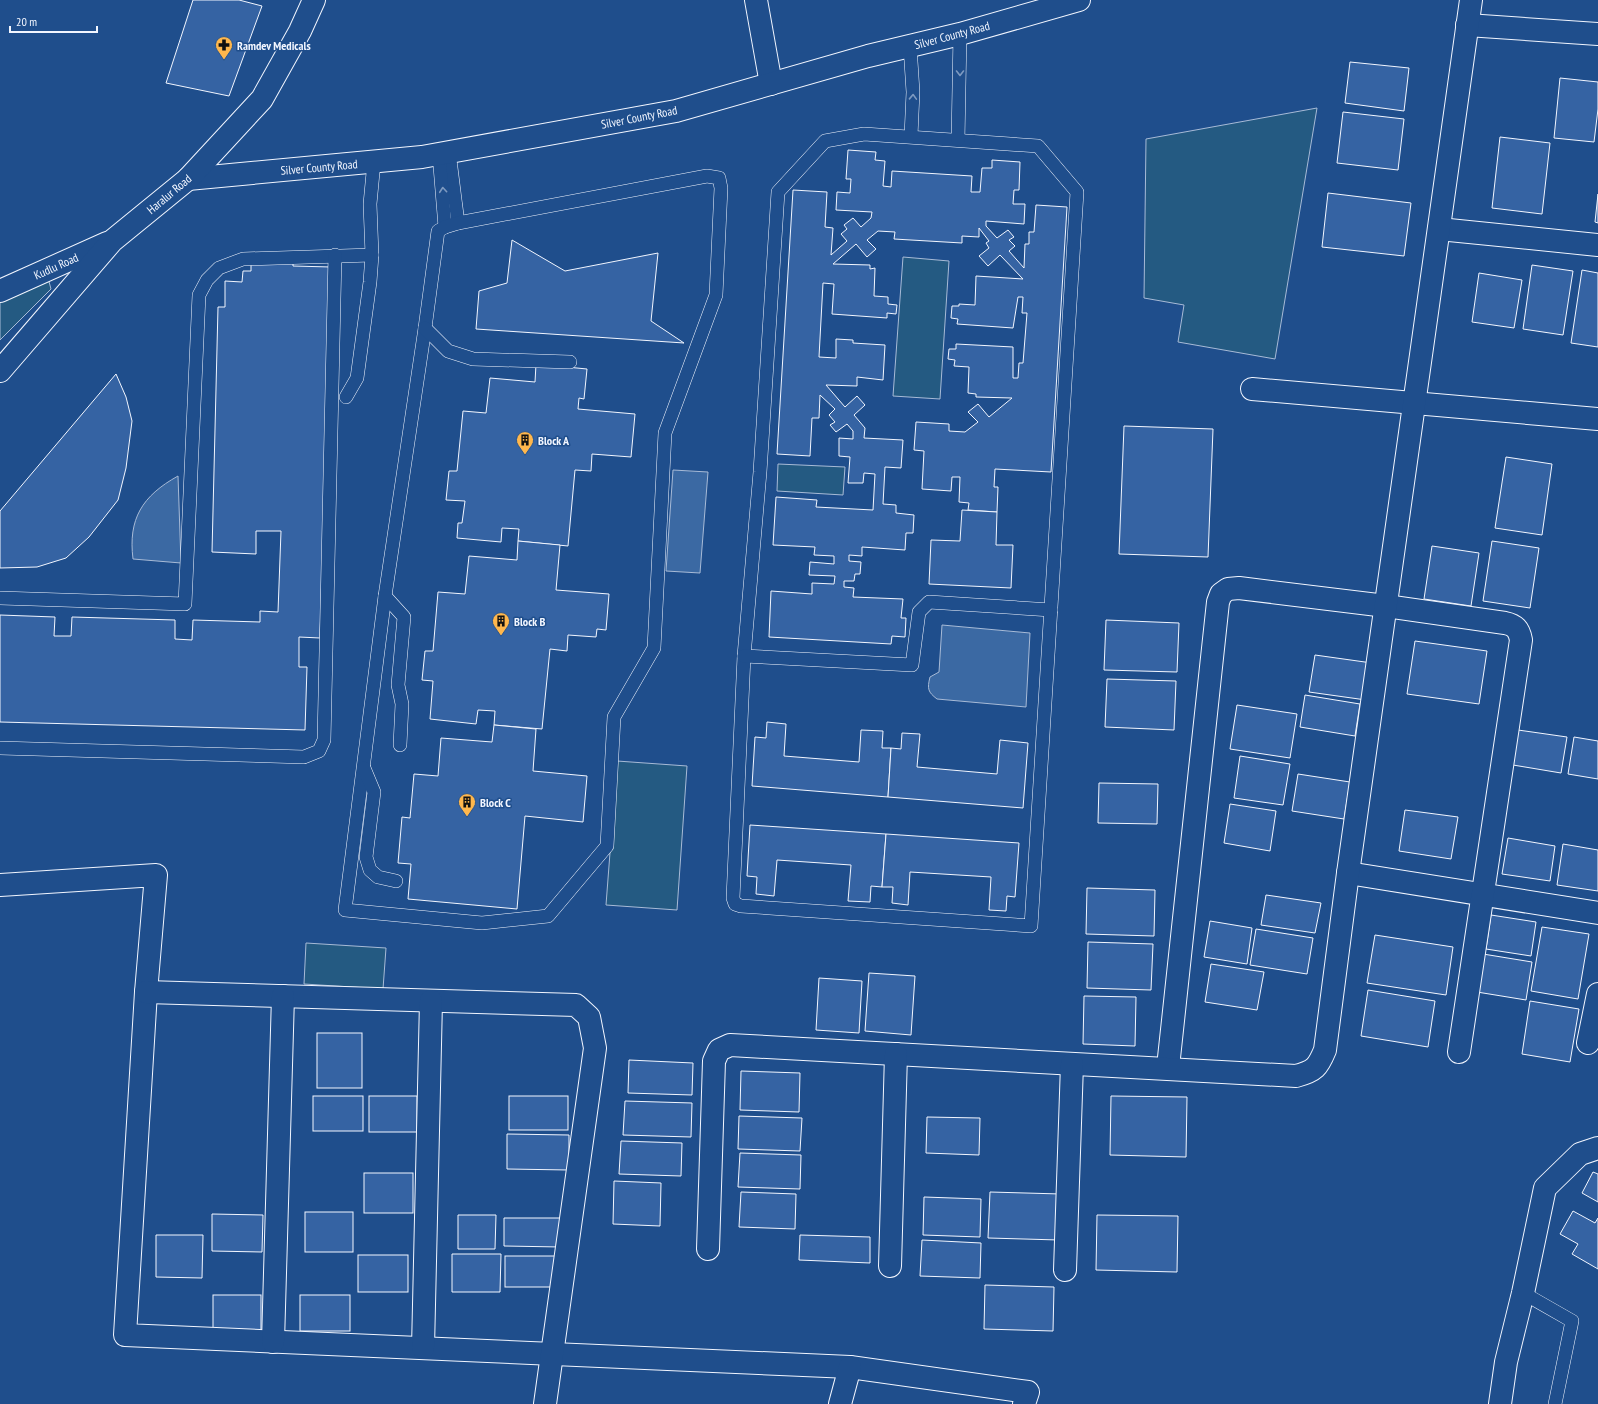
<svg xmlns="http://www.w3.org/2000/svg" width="1598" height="1404" font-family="'PT Sans Narrow',sans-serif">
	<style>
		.green { fill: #245a82; stroke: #a8bbd7 }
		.water { fill: #3b69a3; stroke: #a8bbd7 }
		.building { fill: #3563a3; stroke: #f2f6ff }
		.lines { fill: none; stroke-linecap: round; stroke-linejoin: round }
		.lane-casing { stroke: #f2f6ff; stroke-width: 14 }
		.street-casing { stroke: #f2f6ff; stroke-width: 24 }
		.secondary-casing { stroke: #f2f6ff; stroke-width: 24 }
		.lane { stroke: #1f4e8c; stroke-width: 13 }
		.street { stroke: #1f4e8c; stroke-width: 22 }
		.secondary { stroke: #1f4e8c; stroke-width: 22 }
		.oneway { stroke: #7e9ac0 }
		.labels { text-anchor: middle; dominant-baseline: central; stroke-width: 3; stroke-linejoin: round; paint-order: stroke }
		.street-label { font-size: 12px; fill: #f2f6ff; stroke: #1f4e8c }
		.poi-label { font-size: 12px; font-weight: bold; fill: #f2f6ff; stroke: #1f4e8c; text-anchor: start }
	</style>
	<rect width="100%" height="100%" fill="#1f4e8c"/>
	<g class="green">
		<polygon points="1317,108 1275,359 1178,342 1184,305 1144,298 1146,139"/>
		<polygon points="903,257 949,261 940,399 893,396"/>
		<polygon points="48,278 51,289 0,340 0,300"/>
		<polygon points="778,464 845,467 843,495 777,491"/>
		<polygon points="617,761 687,766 677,910 606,905"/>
		<polygon points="306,943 386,948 383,989 304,984"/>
	</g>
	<g class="water">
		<polygon points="673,470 708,472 700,573 666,571"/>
		<path d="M178 476 181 563 133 559C128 519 142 496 178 476Z"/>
		<path d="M942 625 1030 633 1026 707 937 699C928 692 927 689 930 677L939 672Z"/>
	</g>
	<g class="building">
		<polygon points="193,0 239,0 262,6 229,96 166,83"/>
		<polygon points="1350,62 1409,68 1404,111 1345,103"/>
		<polygon points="1560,78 1598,82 1598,109 1594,142 1554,138"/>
		<polygon points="1343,112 1404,119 1398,170 1337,163"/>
		<polygon points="1500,137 1550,143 1542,214 1492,208"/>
		<polygon points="848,150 876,152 875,160 885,161 883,186 891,187 892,171 972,176 971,192 980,192 982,168 992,168 992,160 1020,162 1019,190 1014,190 1013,204 1025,204 1024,224 986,221 986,226 997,238 1008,230 1014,237 1009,240 1015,246 1009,251 1024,268 1025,244 1029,244 1029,232 1034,232 1036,205 1067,207 1051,472 995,469 994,487 998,487 997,512 968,510 969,503 959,502 960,477 952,477 951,491 922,489 924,451 914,450 916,422 949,424 949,431 965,432 978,422 968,412 978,404 989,417 1012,398 976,397 976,394 968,393 969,367 954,366 955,360 948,359 949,349 956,349 956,344 1013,347 1013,378 1018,378 1019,363 1023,363 1027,313 1022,313 1023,297 1018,297 1013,328 957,324 958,319 951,318 952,306 959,306 959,304 975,305 976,276 1023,279 1000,255 988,266 979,256 989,248 986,243 989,241 979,228 979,237 962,236 962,243 894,239 895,232 878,231 867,240 876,249 867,257 856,244 833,264 870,265 870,269 875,268 874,296 888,297 888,304 897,305 896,314 887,313 887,318 832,314 834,284 823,283 819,357 836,358 836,339 853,340 853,343 885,345 883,380 857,377 857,386 826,385 845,407 857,396 865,405 854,415 865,428 864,438 903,440 901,468 885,467 883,504 896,505 896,513 914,515 913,533 906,533 905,550 862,547 862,556 849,555 849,561 861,562 860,574 855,574 854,581 844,581 844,587 854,588 853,597 903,599 901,618 906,618 905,637 892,636 891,644 769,637 771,591 812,594 812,583 834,584 835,576 809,575 810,562 834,564 834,556 814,555 815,547 773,545 776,497 817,500 816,507 873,510 875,474 864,473 863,483 848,483 850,457 839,456 839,438 853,439 853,431 847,424 836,432 830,425 835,422 829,415 835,409 820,395 819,418 812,418 810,456 777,454 793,190 827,192 825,227 833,228 831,255 847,241 841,234 847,229 844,225 853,218 861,227 871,218 872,212 836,210 837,192 850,193 851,179 846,179"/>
		<polygon points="1328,193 1411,203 1404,256 1322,247"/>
		<polygon points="1598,194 1598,223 1595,222"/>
		<polygon points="512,240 565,271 658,253 651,321 684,343 476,329 479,291 507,283"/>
		<polygon points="251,260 293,261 293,266 331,267 320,638 299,637 299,667 307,667 305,730 0,722 0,615 55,617 54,636 71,636 72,617 175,620 175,639 192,640 193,620 260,622 260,611 278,612 281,531 256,531 256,554 212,552 218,307 225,307 225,281 242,282 243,271 251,271"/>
		<polygon points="1532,265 1573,271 1563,335 1523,329"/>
		<polygon points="1582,270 1598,273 1598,347 1571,343"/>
		<polygon points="1479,273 1522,280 1514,328 1472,322"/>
		<polygon points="536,364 587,369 584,399 579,398 578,409 635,414 631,457 592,454 591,471 575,470 568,546 518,541 519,529 502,528 501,542 457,538 458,523 462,523 465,501 446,500 449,471 457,471 463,411 486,413 490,378 535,382"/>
		<polygon points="116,374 126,397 132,421 126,468 118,500 89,537 66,558 37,567 0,568 0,511"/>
		<polygon points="1124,426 1213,429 1208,557 1119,554"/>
		<polygon points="1506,457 1552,464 1542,535 1495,528"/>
		<polygon points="962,510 997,512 996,545 1013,545 1011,588 929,584 931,540 960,541"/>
		<polygon points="518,541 560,545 556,590 609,594 606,630 597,629 596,637 568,635 567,651 550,649 542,729 494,725 495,711 478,710 476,724 430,719 433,681 422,680 425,651 433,651 438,592 465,594 469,556 517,560"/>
		<polygon points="1492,541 1539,548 1530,608 1483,601"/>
		<polygon points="1432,546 1479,553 1471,606 1424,599"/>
		<polygon points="1106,620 1179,623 1177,672 1104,670"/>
		<polygon points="1415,641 1487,651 1479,704 1407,694"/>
		<polygon points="1315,655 1372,663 1366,700 1309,692"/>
		<polygon points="1107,679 1176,681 1174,730 1105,727"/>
		<polygon points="1305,695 1360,704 1355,736 1300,727"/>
		<polygon points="1237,705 1297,714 1290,758 1230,749"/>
		<polygon points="767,722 786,724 784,756 859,762 861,730 883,731 882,748 891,748 888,797 752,786 755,737 766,738"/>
		<polygon points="494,725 536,729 533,771 587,776 583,822 525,816 517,909 408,899 411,864 398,863 402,817 410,818 414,774 438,776 441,738 492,742"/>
		<polygon points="1518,730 1567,737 1561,773 1513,765"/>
		<polygon points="902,733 920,734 917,767 997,774 1000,740 1028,743 1023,808 888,797 891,748 901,749"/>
		<polygon points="1574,737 1598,741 1598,779 1568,774"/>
		<polygon points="1240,756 1290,764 1283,805 1234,798"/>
		<polygon points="1298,774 1350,782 1344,819 1292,811"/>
		<polygon points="1099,783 1158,784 1157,824 1098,823"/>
		<polygon points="1230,804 1276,811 1270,851 1224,843"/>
		<polygon points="1405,810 1458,817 1451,859 1399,851"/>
		<polygon points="750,825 886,834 882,887 871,886 870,902 848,901 851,865 777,860 774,896 756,894 757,877 747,876"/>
		<polygon points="886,834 1019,843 1015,897 1007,896 1006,911 989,910 991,877 910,872 908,905 892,903 893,887 882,887"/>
		<polygon points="1508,838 1555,846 1550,881 1502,874"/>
		<polygon points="1563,844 1598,850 1598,891 1557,885"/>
		<polygon points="1087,888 1155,890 1154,936 1086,934"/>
		<polygon points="1266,895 1321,903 1315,933 1261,925"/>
		<polygon points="1491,915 1536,922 1531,956 1486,949"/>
		<polygon points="1210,921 1252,928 1247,964 1204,957"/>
		<polygon points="1542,927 1589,934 1578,999 1531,991"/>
		<polygon points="1256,929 1313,938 1307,974 1250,965"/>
		<polygon points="1375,935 1453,947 1446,995 1367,983"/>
		<polygon points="1088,942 1153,944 1151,990 1087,988"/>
		<polygon points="1483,954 1532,962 1526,1000 1477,992"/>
		<polygon points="1211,964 1264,972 1257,1010 1205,1002"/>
		<polygon points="869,973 915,976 911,1035 865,1031"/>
		<polygon points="819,978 862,981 859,1033 816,1030"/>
		<polygon points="1368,990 1435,1001 1428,1047 1361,1036"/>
		<polygon points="1084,996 1136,997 1135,1046 1083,1044"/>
		<polygon points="1530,1001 1579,1009 1570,1062 1522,1054"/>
		<rect x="317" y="1033" width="45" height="55"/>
		<polygon points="629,1060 693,1063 692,1095 628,1093"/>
		<polygon points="741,1071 800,1073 799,1112 740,1110"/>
		<rect x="313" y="1096" width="50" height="35"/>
		<rect x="369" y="1096" width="48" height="36"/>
		<rect x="509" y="1096" width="59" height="34"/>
		<polygon points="1111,1096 1187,1097 1186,1157 1110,1155"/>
		<polygon points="625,1101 692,1103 691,1137 623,1135"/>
		<polygon points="739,1116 802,1118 800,1151 738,1149"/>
		<polygon points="927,1117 980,1118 979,1155 926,1153"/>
		<polygon points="507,1134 569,1135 569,1170 507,1169"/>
		<polygon points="621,1141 682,1143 681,1176 619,1174"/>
		<polygon points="740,1153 801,1155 800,1189 738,1187"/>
		<polygon points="1593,1172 1598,1174 1598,1202 1582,1193"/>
		<rect x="364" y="1173" width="49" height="40"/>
		<polygon points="614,1181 661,1183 660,1226 613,1224"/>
		<polygon points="741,1192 796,1194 795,1229 739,1227"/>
		<polygon points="990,1192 1061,1194 1059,1240 988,1238"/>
		<polygon points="924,1197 981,1199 980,1237 923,1235"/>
		<polygon points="1573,1211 1595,1223 1598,1218 1598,1269 1572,1254 1578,1244 1560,1234"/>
		<rect x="305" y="1212" width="48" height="40"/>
		<polygon points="212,1214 263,1215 262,1252 212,1251"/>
		<polygon points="458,1215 496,1215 495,1249 458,1249"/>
		<polygon points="1097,1215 1178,1216 1177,1272 1096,1270"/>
		<polygon points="504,1218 561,1218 561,1247 504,1246"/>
		<polygon points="156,1235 203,1235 202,1278 156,1277"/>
		<polygon points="800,1235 870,1237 870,1263 799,1260"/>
		<polygon points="922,1240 981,1243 980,1278 920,1276"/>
		<polygon points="452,1254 501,1254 500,1292 452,1292"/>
		<rect x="358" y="1255" width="50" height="37"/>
		<rect x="505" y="1256" width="52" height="31"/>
		<polygon points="985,1285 1054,1287 1053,1331 984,1329"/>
		<rect x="213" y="1295" width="48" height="38"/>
		<rect x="300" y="1295" width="50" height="36"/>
	</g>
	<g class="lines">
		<g class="lane-casing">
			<g id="lane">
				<polyline points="910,46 913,92 911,136"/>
				<polygon points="864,134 1038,146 1077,192 1031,926 741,906 735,904 733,898 744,656 760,472 778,192 825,141"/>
				<polyline points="958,140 960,34"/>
				<polyline points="449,152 458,223"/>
				<polyline points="439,154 445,227"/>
				<polygon points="707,176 719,178 721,188 716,295 665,433 654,648 614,717 607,846 548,916 482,923 345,910 385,596 425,328 438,231 445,227 458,223"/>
				<polyline points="425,328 448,351 473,359 570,362"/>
				<polyline points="346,397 357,378 370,282 372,255"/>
				<polyline points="385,596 404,617 398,685 402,704 400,745"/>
				<polyline points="0,598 185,604 199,295 207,280 219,268 243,259 372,255 370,204 374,162"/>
				<polyline points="744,656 912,665 919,612 929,602 1051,610"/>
				<polyline points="0,748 304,757 319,751 324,740 335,255"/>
				<polyline points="364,768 374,792 366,857 370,870 378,877 396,881"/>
				<polyline points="1523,1293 1572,1321 1555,1404"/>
			</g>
		</g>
		<g class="street-casing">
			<g id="street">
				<polyline points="756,0 771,84"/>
				<polyline points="1467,25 1598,34"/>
				<polyline points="1439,229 1598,245"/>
				<polyline points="1252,389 1598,419"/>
				<polyline points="1348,873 1598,913"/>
				<polyline points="0,885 156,875 146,992 125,1335 850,1367 1028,1392 1024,1404"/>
				<polyline points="146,992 576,1005 589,1017 595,1048 545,1404"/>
				<polyline points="1588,1043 1598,994"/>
				<path d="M1168 1067 1218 602 1221 594 1228 589 1239 588 1386 606 1505 623C1515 625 1519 629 1521 640L1459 1052"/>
				<path d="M708 1249 714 1061 719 1050 730 1045 1296 1076C1315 1071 1318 1067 1325 1050L1348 873 1471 0"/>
				<polyline points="890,1266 896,1054"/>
				<polyline points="1065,1270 1072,1064"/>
				<polyline points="273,1342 283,996"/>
				<polyline points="423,1348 431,1001"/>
				<polyline points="840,1404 850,1367"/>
				<polyline points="1500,1404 1506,1362 1523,1293 1545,1188 1580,1154 1598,1148"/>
			</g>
		</g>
		<g class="secondary-casing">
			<g id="secondary">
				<polyline points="188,179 422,157 676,111 868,56 960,34 1079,0"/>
				<polyline points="0,291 107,243"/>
				<polyline points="0,371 112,241 188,179 262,99 300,31 314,0"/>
			</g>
		</g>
		<use href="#lane" class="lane"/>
		<use href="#street" class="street"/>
		<use href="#secondary" class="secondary"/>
	</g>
	<defs><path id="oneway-chevron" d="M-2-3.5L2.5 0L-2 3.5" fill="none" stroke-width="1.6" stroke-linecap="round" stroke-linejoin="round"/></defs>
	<g class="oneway">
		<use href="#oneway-chevron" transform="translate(960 73) rotate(90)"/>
		<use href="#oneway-chevron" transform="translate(913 97) rotate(-88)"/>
		<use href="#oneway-chevron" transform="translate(443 190) rotate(-95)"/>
	</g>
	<defs>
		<g id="pharmacy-pin" transform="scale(0.9)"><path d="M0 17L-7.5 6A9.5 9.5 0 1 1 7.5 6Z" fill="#ffb74d" stroke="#1f4e8c"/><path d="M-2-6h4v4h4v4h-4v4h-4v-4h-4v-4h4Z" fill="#111"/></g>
		<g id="building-pin" transform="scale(0.9)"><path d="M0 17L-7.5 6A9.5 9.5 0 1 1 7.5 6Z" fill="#ffb74d" stroke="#1f4e8c"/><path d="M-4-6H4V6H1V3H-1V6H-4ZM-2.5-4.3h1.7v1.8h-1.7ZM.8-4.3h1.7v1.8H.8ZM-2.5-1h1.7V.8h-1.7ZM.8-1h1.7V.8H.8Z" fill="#111"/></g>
	</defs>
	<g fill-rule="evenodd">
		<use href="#pharmacy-pin" x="224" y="45"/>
		<use href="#building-pin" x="525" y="440"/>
		<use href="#building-pin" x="501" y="621"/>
		<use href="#building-pin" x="467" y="802"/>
	</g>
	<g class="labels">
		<g class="street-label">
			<text transform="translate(952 35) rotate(-15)">Silver County Road</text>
			<text transform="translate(639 117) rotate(-11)">Silver County Road</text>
			<text transform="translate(319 167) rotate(-5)">Silver County Road</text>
			<text transform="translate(169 194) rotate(-40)">Haralur Road</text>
			<text transform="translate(56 266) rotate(-24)">Kudlu Road</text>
		</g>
		<g class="poi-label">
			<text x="237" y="45">Ramdev Medicals</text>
			<text x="538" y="440">Block A</text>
			<text x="514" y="621">Block B</text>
			<text x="480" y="802">Block C</text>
		</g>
	</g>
	<path d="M10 26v6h87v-6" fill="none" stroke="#f2f6ff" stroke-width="2"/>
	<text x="16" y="26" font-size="12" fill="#f2f6ff" stroke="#1f4e8c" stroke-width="3" paint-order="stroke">20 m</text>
</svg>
